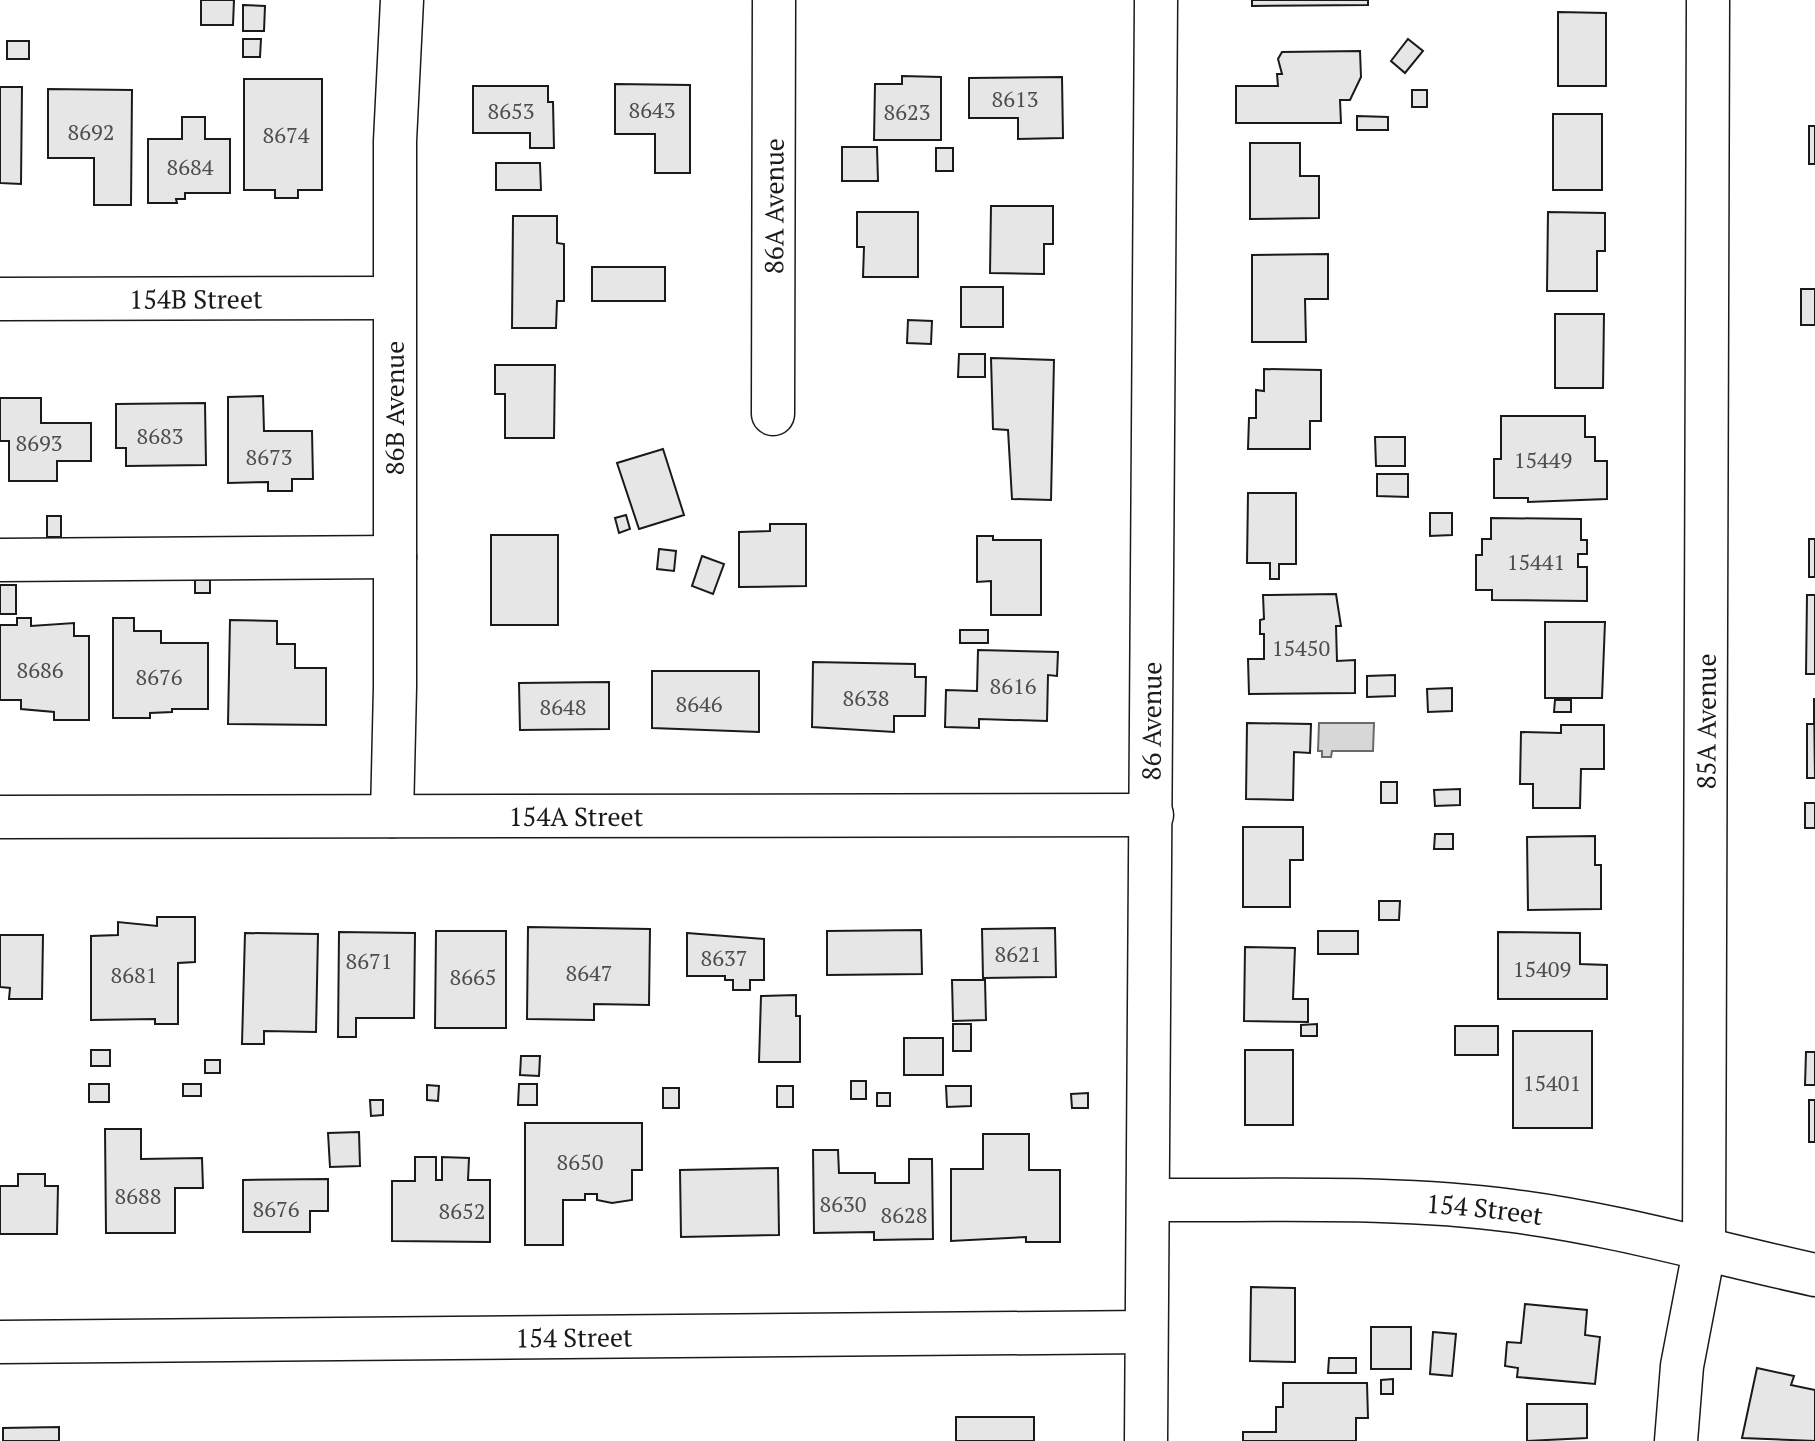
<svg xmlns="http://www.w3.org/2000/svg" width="1815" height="1441" font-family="'PT Serif',serif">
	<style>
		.water { fill: #d7d7d7; stroke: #6a6a6a; stroke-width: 2 }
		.building { fill: #e6e6e6; stroke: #1a1a1a; stroke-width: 2 }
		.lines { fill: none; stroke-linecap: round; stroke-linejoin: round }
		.minor-casing { stroke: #1a1a1a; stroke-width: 45 }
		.minor { stroke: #fff; stroke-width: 42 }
		.labels { text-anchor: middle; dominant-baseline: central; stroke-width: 6; stroke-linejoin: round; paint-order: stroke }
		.number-label { font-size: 22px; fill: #4d4d4d }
		.street-label { font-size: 26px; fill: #1a1a1a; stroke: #fff }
	</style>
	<rect width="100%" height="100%" fill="#fff"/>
	<polygon class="water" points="1319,723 1374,723 1373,751 1332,751 1331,757 1322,757 1322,751 1318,751"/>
	<g class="building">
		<polygon points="201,0 234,0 233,25 201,25"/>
		<polygon points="1252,0 1368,0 1368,5 1252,6"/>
		<polygon points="243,5 265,6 264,31 243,31"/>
		<polygon points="1558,12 1606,13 1606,86 1558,86"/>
		<polygon points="243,39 261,39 260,57 243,57"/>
		<polygon points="1408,39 1423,51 1405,73 1391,61"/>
		<rect x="7" y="41" width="22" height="18"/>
		<polygon points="1360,51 1361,77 1350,100 1340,100 1341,123 1236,123 1236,86 1278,86 1277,74 1282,74 1278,59 1282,52"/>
		<polygon points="902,76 941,77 941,140 874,140 875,84 902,84"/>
		<polygon points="1062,77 1063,138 1018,139 1018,118 969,118 969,78"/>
		<polygon points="244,79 322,79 322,190 298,190 298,198 275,198 275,190 244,190"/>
		<polygon points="615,84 690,85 690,173 655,173 655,134 615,134"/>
		<polygon points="473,86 548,86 548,102 553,102 554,148 530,148 530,133 473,133"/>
		<polygon points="0,87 22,87 21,184 0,183"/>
		<polygon points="48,89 132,90 131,205 94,205 94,158 48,158"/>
		<rect x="1412" y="90" width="15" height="17"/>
		<rect x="1553" y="114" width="49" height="76"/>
		<polygon points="1357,116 1388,117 1388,130 1357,130"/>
		<polygon points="182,117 205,117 205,139 230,139 230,193 185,193 185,199 176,199 177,203 148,203 148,139 182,139"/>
		<rect x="1809" y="126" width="6" height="38"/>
		<polygon points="1250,143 1300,143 1300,176 1319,176 1319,218 1250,219"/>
		<polygon points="842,147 877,147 878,181 842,181"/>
		<rect x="936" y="148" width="17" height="23"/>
		<polygon points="496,163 540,163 541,190 496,190"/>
		<polygon points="991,206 1053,206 1053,244 1044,244 1044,274 990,273"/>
		<polygon points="857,212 918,212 918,277 863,277 864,247 857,247"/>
		<polygon points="1548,212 1605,213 1605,251 1597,251 1597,291 1547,291"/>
		<polygon points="513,216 557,216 557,243 564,244 564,301 557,301 556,328 512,328"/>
		<polygon points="1328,254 1328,299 1305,299 1306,342 1252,342 1252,255"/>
		<rect x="592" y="267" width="73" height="34"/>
		<rect x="961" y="287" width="42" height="40"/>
		<rect x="1801" y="289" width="14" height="36"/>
		<polygon points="1555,314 1604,314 1603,388 1555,388"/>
		<polygon points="908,320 932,321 931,344 907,343"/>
		<polygon points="959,354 985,354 985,377 958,377"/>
		<polygon points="991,358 1054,360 1051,500 1012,499 1008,430 993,429"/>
		<polygon points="495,365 555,365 554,438 505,438 505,394 495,394"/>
		<polygon points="1264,369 1321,370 1321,421 1310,421 1310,449 1248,449 1249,418 1256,418 1256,390 1264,391"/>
		<polygon points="263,396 264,431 312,431 313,479 292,479 292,491 268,491 268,482 228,483 228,397"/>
		<polygon points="0,398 41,398 41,423 91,423 91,461 57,461 57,481 9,481 9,441 0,441"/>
		<polygon points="205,403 206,465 126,466 126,448 116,448 116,404"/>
		<polygon points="1501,416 1585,416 1585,437 1595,437 1595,461 1607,461 1607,499 1528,502 1528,498 1494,498 1494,459 1501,459"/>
		<polygon points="1375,437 1405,437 1405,466 1376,466"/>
		<polygon points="663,449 684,515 639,529 617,463"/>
		<polygon points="1377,474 1408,474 1408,497 1377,496"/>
		<polygon points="1248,493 1296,493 1296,564 1279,564 1279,579 1270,579 1270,563 1247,563"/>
		<polygon points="1430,513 1452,513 1452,535 1430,536"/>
		<polygon points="626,515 630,529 619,533 615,518"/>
		<rect x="47" y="516" width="14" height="21"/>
		<polygon points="1491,518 1581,519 1581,540 1587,540 1587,554 1578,554 1578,567 1587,567 1587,601 1492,600 1492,590 1476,590 1476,555 1482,555 1482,539 1491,539"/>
		<polygon points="770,524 806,524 806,586 739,587 739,532 770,531"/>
		<rect x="491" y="535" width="67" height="90"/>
		<polygon points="977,536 993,536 993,540 1041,540 1041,615 991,615 991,581 977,582"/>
		<rect x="1809" y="539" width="6" height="38"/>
		<polygon points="659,549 676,551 674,571 657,569"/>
		<polygon points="702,556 724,564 713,594 692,586"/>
		<rect x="195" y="580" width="15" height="13"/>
		<rect x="0" y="585" width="16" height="29"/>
		<polygon points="1336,594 1341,626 1336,626 1337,661 1355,660 1355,693 1249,694 1248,659 1264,659 1264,634 1260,634 1260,620 1264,619 1263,595"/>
		<polygon points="1807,595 1815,595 1815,674 1806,674"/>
		<polygon points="17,618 31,618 31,626 74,623 74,636 89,636 89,720 54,720 54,712 21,709 21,700 0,700 0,625 17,625"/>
		<polygon points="113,618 134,618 134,631 161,631 161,643 208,643 208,709 172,709 172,712 150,713 150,718 113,718"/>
		<polygon points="230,620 277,621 277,644 295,644 295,668 326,668 326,725 228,724"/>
		<polygon points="1545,622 1605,622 1602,698 1545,698"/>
		<rect x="960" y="630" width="28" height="13"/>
		<polygon points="978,650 1058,652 1057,676 1048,675 1047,721 979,719 979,728 945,727 946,690 977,691"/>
		<polygon points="813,662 915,664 915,677 926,677 925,716 894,716 894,732 812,727"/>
		<polygon points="652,671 759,671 759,732 652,728"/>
		<polygon points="1395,675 1395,696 1367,697 1367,676"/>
		<polygon points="609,682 609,729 520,730 519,683"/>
		<polygon points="1452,688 1452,711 1428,712 1427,689"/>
		<polygon points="1814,698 1815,778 1807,778 1807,724 1814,724"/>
		<polygon points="1555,700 1571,700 1571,712 1554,712"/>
		<polygon points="1247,723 1311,724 1310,753 1294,752 1293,800 1246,799"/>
		<polygon points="1561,725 1604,725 1604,769 1581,769 1580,808 1533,808 1533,784 1520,784 1521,732 1561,733"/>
		<rect x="1381" y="782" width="16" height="21"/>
		<polygon points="1460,789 1460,805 1435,806 1434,790"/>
		<rect x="1805" y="803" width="10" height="25"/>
		<polygon points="1243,827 1303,827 1303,860 1290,860 1290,907 1243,907"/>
		<polygon points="1435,834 1453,834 1453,849 1434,849"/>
		<polygon points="1595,836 1595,865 1601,865 1601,909 1528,910 1527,837"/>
		<polygon points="1379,901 1400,901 1399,920 1379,920"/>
		<polygon points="157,917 195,917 195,962 178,963 178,1024 155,1024 155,1019 91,1020 91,936 118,935 118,922 157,926"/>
		<polygon points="528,927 650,929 649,1005 594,1004 594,1020 527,1019"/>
		<polygon points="1055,928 1056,977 983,978 982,929"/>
		<polygon points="921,930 922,974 827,975 827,931"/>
		<polygon points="436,931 506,931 506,1028 435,1028"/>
		<rect x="1318" y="931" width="40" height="23"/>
		<polygon points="339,932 415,933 414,1018 356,1018 356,1037 338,1037"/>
		<polygon points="1498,932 1580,933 1580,964 1607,965 1607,999 1498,999"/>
		<polygon points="245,933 318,934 316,1032 264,1031 264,1044 242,1044"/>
		<polygon points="687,933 764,939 764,980 750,980 750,990 733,990 733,980 725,980 725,976 687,976"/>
		<polygon points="0,935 43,935 42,999 9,999 10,988 0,987"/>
		<polygon points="1245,947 1295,948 1293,999 1308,999 1308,1022 1244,1021"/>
		<polygon points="952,980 985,980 986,1020 953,1021"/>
		<polygon points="796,995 796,1016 800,1016 800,1062 759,1062 761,996"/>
		<rect x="953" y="1024" width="18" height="27"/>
		<polygon points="1317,1024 1317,1036 1301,1036 1301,1025"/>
		<rect x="1455" y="1026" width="43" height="29"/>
		<rect x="1513" y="1031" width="79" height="97"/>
		<rect x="904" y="1038" width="39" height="37"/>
		<rect x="91" y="1050" width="19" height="16"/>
		<rect x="1245" y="1050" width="48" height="75"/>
		<polygon points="1806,1052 1815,1052 1815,1085 1805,1085"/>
		<polygon points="521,1056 540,1056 539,1076 520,1075"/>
		<rect x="205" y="1060" width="15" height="13"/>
		<rect x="851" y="1081" width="15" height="18"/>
		<rect x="89" y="1084" width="20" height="18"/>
		<rect x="183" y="1084" width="18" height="12"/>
		<polygon points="519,1084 537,1084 537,1105 518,1105"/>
		<polygon points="427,1085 439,1086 438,1101 427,1100"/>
		<rect x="777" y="1086" width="16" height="21"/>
		<polygon points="946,1086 971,1086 971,1106 947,1107"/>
		<rect x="663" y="1088" width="16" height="20"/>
		<rect x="877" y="1093" width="13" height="13"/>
		<polygon points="1088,1093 1088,1108 1072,1108 1071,1094"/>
		<polygon points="370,1100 383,1100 383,1115 371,1116"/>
		<rect x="1809" y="1100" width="6" height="42"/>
		<polygon points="525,1123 642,1123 642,1170 632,1170 632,1200 612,1203 597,1200 597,1194 585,1194 585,1200 563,1200 563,1245 525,1245"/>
		<polygon points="105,1129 141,1129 141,1159 202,1158 203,1188 175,1188 175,1233 106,1233"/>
		<polygon points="359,1132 360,1166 330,1167 328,1133"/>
		<polygon points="983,1134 1029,1134 1029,1170 1060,1170 1060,1242 1026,1242 1026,1237 951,1241 951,1169 983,1169"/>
		<polygon points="813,1150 838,1150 839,1173 875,1173 875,1183 909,1183 909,1159 932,1159 933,1239 874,1240 874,1232 814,1233"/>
		<polygon points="415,1157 436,1157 436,1180 442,1180 442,1157 469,1158 468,1180 490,1180 490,1242 392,1241 392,1181 415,1181"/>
		<polygon points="778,1168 779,1235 681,1237 680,1170"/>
		<polygon points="18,1174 45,1174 45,1186 58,1186 57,1234 0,1234 0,1186 18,1186"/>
		<polygon points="328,1179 328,1211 310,1211 310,1232 243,1232 243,1180"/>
		<polygon points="1251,1287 1295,1288 1295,1362 1250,1361"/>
		<polygon points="1525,1304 1587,1310 1585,1335 1600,1337 1595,1384 1517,1377 1518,1368 1505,1366 1507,1342 1521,1343"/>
		<rect x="1371" y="1327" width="40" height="42"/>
		<polygon points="1433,1332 1456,1334 1452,1376 1430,1374"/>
		<polygon points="1329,1358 1356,1358 1356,1373 1328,1373"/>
		<polygon points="1757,1368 1794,1376 1791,1385 1815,1390 1815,1441 1742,1438"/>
		<polygon points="1393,1379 1393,1394 1381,1394 1381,1380"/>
		<polygon points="1283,1383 1367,1383 1368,1418 1356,1418 1356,1441 1243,1441 1243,1432 1276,1432 1276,1407 1283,1407"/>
		<polygon points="1527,1404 1587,1404 1587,1438 1527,1441"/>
		<rect x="956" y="1417" width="78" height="24"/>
		<polygon points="59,1427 59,1441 3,1441 3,1428"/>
	</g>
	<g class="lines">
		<g class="minor-casing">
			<g id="minor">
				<path id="s1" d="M0 299 393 298"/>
				<path id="s2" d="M773 414 774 0"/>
				<polyline points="0,560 395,557"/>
				<polyline points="392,816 395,687 395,141 402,0"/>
				<path id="s3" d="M0 817 1152 815"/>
				<path id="s4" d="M1149 1200C1268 1201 1395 1195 1513 1211 1615 1224 1715 1253 1815 1275"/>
				<path id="s5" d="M0 1342 1146 1332"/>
				<path id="s6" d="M1146 1441 1156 0"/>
				<path id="s7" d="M1676 1441 1682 1366 1704 1251 1708 0"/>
			</g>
		</g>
		<use href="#minor" class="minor"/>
	</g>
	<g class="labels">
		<g class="number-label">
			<text x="1015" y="98">8613</text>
			<text x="652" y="109">8643</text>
			<text x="511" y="110">8653</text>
			<text x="907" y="111">8623</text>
			<text x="91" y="131">8692</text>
			<text x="286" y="134">8674</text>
			<text x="190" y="166">8684</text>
			<text x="160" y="435">8683</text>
			<text x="39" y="442">8693</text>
			<text x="269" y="456">8673</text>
			<text x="1543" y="459">15449</text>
			<text x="1536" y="561">15441</text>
			<text x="1301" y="647">15450</text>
			<text x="40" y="669">8686</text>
			<text x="159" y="676">8676</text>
			<text x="1013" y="685">8616</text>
			<text x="866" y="697">8638</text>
			<text x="699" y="703">8646</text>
			<text x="563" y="706">8648</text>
			<text x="1018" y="953">8621</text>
			<text x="724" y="957">8637</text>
			<text x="369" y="960">8671</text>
			<text x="1542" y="968">15409</text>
			<text x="589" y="972">8647</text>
			<text x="134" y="974">8681</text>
			<text x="473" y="976">8665</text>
			<text x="1552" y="1082">15401</text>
			<text x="580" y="1161">8650</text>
			<text x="138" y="1195">8688</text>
			<text x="843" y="1203">8630</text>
			<text x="276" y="1208">8676</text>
			<text x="462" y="1210">8652</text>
			<text x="904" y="1214">8628</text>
		</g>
		<g class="street-label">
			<text stroke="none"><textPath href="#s2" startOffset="208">86A Avenue</textPath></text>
			<text stroke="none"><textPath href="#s1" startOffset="196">154B Street</textPath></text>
			<text transform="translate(394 408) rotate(-90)">86B Avenue</text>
			<text stroke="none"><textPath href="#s6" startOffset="720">86 Avenue</textPath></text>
			<text stroke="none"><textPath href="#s7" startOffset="722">85A Avenue</textPath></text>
			<text stroke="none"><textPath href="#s3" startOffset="576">154A Street</textPath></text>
			<text stroke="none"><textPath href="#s4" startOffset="336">154 Street</textPath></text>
			<text stroke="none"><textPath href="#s5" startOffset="574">154 Street</textPath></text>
		</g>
	</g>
</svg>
